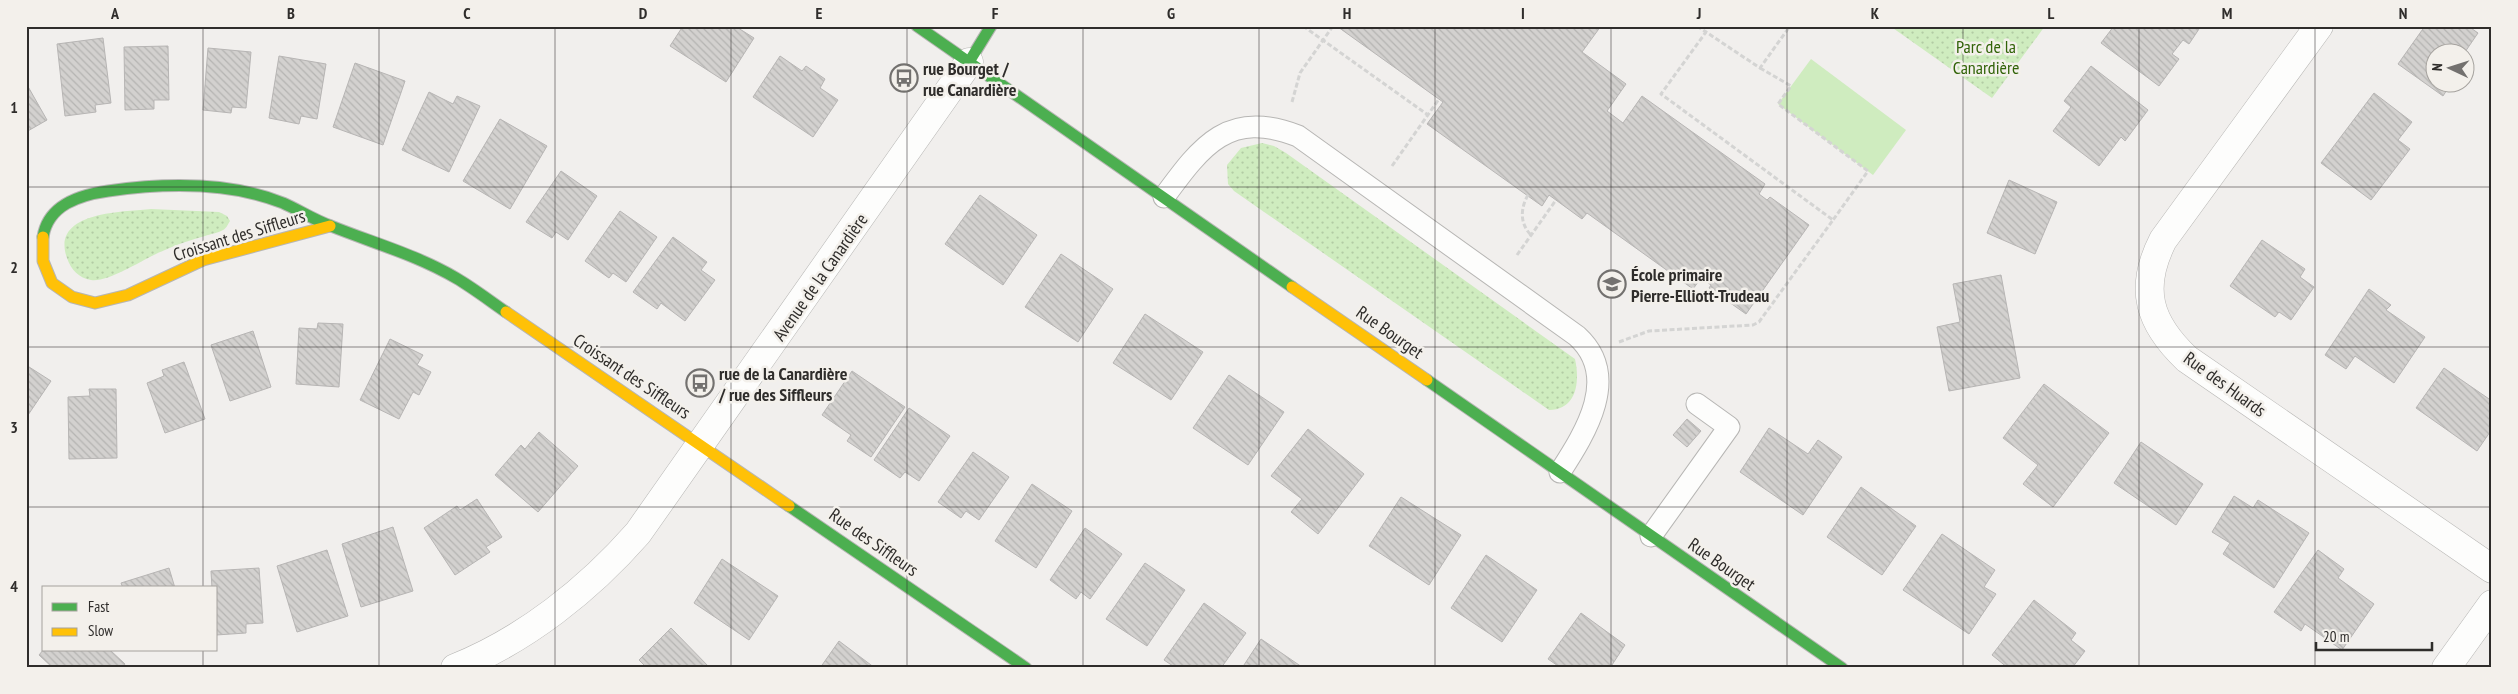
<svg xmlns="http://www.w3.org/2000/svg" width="2518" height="694" font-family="'PT Sans Narrow',sans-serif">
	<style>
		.grass { fill: url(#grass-dots) }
		.pitch { fill: #cfecbf }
		.building { fill: url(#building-back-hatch); stroke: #b7b5b4 }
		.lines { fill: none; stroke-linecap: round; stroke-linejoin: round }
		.lane-casing { stroke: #b7b6b4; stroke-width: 23 }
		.street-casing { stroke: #b7b6b4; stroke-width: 29 }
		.fast-casing { stroke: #b7b6b4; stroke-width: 13 }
		.slow-casing { stroke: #b7b6b4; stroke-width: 13 }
		.path { stroke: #d4d4d3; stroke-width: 3; stroke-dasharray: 5 2.5; stroke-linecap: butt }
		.lane { stroke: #fdfdfc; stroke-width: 21 }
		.street { stroke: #fdfdfc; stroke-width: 28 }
		.fast { stroke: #4caf50; stroke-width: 11 }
		.slow { stroke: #ffc107; stroke-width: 11 }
		.grid { fill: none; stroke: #2f2d2b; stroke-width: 1; stroke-opacity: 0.55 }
		.labels { text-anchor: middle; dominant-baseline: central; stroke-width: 5; stroke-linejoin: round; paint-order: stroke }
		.park-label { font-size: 18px; fill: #316308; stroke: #f3f0eb }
		.poi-label { font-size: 18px; font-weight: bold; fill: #2f2d2b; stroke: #f3f0eb; text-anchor: start }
		.street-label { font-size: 18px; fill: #2f2d2b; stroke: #f3f0eb }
		.neatline { fill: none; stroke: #2f2d2b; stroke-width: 2 }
		.grid-label { font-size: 16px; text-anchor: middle; font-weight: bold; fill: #2f2d2b }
	</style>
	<defs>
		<pattern id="grass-dots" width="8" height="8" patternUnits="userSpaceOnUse" patternTransform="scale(1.25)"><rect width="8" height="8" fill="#cfecbf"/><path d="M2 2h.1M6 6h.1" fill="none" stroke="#b2cba4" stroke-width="1.8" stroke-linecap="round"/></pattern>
		<pattern id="building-back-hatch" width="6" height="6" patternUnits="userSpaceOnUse" patternTransform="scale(1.25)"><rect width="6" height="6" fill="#d3d1cf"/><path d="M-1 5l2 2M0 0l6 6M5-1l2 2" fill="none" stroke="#b5b4b2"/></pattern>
	</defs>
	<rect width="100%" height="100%" fill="#f1efed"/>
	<g class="grass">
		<polygon points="1890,26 2045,26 1992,98"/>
		<path d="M1262 143 1274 146 1286 153 1575 359C1580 381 1577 410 1549 410L1234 191 1228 184 1227 165 1241 148Z"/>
		<path d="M151 209 219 212 227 216 230 221C228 224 226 229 223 230 218 233 210 234 205 236 191 240 178 244 165 250 146 257 109 283 91 280 79 278 71 270 67 258 50 211 124 212 151 209Z"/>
	</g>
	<polygon class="pitch" points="1811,59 1906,130 1873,175 1778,104"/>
	<g class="building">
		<polygon points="683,26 735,26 754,38 726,82 670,46"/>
		<polygon points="1601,26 1582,52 1626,84 1607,111 1623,123 1642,96 1765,184 1759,194 1767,200 1770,197 1809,225 1746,314 1709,288 1711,285 1701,278 1693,289 1587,213 1582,219 1549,195 1542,206 1427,124 1443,102 1338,27"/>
		<polygon points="2114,26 2201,26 2189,44 2183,40 2172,54 2179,59 2159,86 2101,43"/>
		<polygon points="2425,26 2468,26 2478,33 2465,52 2436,52 2436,82 2452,82 2443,96 2398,64"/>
		<polygon points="103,38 111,103 95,105 96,112 65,116 57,44"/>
		<polygon points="168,46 169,100 154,100 154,109 125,110 124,47"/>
		<polygon points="208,48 251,52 246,108 232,107 231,113 203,110"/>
		<polygon points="279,56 326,64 317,119 301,116 299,124 269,118"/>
		<polygon points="780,56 802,71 806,66 825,79 820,88 838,100 813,137 753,97"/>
		<polygon points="355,63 405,81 383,145 333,127"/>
		<polygon points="2091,66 2148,110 2125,141 2121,137 2099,166 2053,131 2071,107 2064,101"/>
		<polygon points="26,83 47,120 26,132"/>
		<polygon points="429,92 453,104 457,96 480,106 449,172 402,150"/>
		<polygon points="2374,93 2412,122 2398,140 2410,149 2371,200 2321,163"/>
		<polygon points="500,119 547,146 510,209 463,181"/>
		<polygon points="561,171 597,196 568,240 556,232 552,238 526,222"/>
		<polygon points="2009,180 2057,202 2035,254 1987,233"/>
		<polygon points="980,195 1037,235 1003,285 945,244"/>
		<polygon points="620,211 657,237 626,282 613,273 609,278 585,261"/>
		<polygon points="673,237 707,262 701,270 715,280 685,321 661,303 657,309 633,292"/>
		<polygon points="2262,240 2305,269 2300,277 2314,287 2291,320 2279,312 2275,317 2230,286"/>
		<polygon points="1061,254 1113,289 1078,342 1025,307"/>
		<polygon points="2001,275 2020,378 1949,391 1937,327 1960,322 1953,284"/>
		<polygon points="2369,289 2391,305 2386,310 2425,337 2394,383 2355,356 2346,369 2325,355"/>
		<polygon points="1145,314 1203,352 1171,400 1113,363"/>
		<polygon points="318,323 343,324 339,387 296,384 299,328 317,329"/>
		<polygon points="253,331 271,387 230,401 211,345"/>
		<polygon points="390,339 423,355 417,365 431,372 419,395 413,392 399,419 360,400"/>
		<polygon points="184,362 205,419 165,433 147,383 164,376 162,370"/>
		<polygon points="26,365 51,381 26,418"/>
		<polygon points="2444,368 2492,401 2492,429 2477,451 2416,408"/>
		<polygon points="852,371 905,407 871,457 847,441 851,435 822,415"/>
		<polygon points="1229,375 1284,412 1248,465 1193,428"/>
		<polygon points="2044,384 2109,433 2053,507 2023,484 2038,465 2003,438"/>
		<polygon points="89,389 116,389 117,458 69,459 68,397 90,396"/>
		<polygon points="909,408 950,436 919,481 905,472 900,478 874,460"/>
		<polygon points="1687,419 1701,431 1687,447 1673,435"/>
		<polygon points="1769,428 1808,454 1818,440 1842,457 1803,515 1740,472"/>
		<polygon points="1308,429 1364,474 1318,534 1291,512 1302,499 1271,476"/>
		<polygon points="539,432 578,466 538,512 495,475 521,445 525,449"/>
		<polygon points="2141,442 2203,484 2176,525 2114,483"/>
		<polygon points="973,452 1009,477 979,520 966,511 961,518 938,502"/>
		<polygon points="1032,484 1072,511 1036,568 995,541"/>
		<polygon points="1861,487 1916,526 1882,575 1827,537"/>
		<polygon points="2234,496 2253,508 2258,500 2309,533 2274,588 2223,554 2230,543 2212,532"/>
		<polygon points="1401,497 1461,535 1429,585 1369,546"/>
		<polygon points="477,499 502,537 486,547 490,552 455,575 424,528 457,506 460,510"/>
		<polygon points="393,527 413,591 361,607 342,544"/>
		<polygon points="1085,528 1122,554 1090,599 1081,592 1076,599 1050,580"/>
		<polygon points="1942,534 1995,570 1984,587 1996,594 1969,634 1903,590"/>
		<polygon points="327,550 348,616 297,632 277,566"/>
		<polygon points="2318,550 2344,569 2338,578 2374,604 2342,650 2305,624 2301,631 2274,612"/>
		<polygon points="1486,555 1537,590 1502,642 1451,608"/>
		<polygon points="722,559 778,596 749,640 694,603"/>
		<polygon points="1145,563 1185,590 1147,646 1106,619"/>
		<polygon points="169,568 175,588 123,588 121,583"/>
		<polygon points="259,568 263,623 246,624 246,633 216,635 216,588 212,588 211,571"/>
		<polygon points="2034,600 2076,633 2071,640 2085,651 2072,668 2008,668 1992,655"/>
		<polygon points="1204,603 1246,633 1221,668 1176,668 1164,660"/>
		<polygon points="1581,613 1625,645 1610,668 1561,668 1548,659"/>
		<polygon points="671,628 710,668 647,668 639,660"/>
		<polygon points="1261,639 1302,667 1302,668 1242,668"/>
		<polygon points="839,641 875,668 820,668"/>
		<polygon points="44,649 110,650 125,664 122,668 53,668 39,655"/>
	</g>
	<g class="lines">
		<g class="lane-casing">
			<g id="lane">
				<path d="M1164 197C1202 145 1229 109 1298 136L1577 336C1621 376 1586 432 1560 472"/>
				<polyline points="1651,536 1729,427 1697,404"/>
			</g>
		</g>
		<g class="street-casing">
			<g id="street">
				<path d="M2319 26 2163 240C2138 289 2149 323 2187 359L2492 569"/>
				<path d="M455 668C525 640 589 589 638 533L969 62"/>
				<polyline points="2446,668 2492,604"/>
			</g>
		</g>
		<g class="fast-casing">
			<g id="fast">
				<polyline points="917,26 1292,287"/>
				<polyline points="969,62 991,26"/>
				<path d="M43 237C48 205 79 195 108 191 165 183 228 181 283 203 299 210 314 220 331 226 373 243 417 255 456 278 473 288 490 301 506 312"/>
				<polyline points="1427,380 1842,668"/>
				<polyline points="789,506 1026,668"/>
			</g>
		</g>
		<g class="slow-casing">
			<g id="slow">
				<polyline points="43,237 43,261 52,283 72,297 95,303 128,295 203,260 330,226"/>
				<polyline points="1292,287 1427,380"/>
				<polyline points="506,312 789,506"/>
			</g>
		</g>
		<g class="path">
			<polyline points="1303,26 1428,115"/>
			<polyline points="1697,26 1706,32"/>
			<polyline points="1760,68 1791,86 1778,104 1868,171 1833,220"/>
			<polyline points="1292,102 1300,73 1333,26"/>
			<polyline points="1392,166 1439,99"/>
			<path d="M1528 195C1520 209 1520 224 1531 235"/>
			<polyline points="1517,255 1556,200"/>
			<polyline points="1619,342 1649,331 1753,325 1759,322 1833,220 1661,94 1706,32 1760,68 1790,26"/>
		</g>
		<use href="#lane" class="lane"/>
		<use href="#street" class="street"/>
		<use href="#fast" class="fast"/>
		<use href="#slow" class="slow"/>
	</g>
	<path class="grid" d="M203 26V588M379 26V668M555 26V668M731 26V668M907 26V668M1083 26V668M1259 26V668M1435 26V668M1611 26V668M1787 26V668M1963 26V668M2139 26V668M2315 26V668M26 187H2492M26 347H2492M26 507H2492M203 650V668"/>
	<defs>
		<g id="bus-ring" transform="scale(1.4375)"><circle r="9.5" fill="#f3f0eb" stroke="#73716f" stroke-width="1.5"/><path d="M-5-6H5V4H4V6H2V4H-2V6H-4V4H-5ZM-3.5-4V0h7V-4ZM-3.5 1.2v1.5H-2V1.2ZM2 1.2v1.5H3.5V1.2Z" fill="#73716f"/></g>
		<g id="school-ring" transform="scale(1.4375)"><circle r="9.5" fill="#f3f0eb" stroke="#73716f" stroke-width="1.5"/><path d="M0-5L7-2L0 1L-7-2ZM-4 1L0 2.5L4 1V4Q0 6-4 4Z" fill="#73716f"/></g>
	</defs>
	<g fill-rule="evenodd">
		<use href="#bus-ring" x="904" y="78"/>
		<use href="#school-ring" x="1612" y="284"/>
		<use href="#bus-ring" x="700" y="383"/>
	</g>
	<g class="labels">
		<g class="park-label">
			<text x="1986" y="46">Parc de la<tspan x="1986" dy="21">Canardière</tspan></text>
		</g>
		<g class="poi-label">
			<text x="923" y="68">rue Bourget /<tspan x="923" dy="21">rue Canardière</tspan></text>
			<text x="1631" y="274">École primaire<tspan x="1631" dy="21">Pierre-Elliott-Trudeau</tspan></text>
			<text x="719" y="373">rue de la Canardière<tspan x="719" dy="21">/ rue des Siffleurs</tspan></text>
		</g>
		<g class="street-label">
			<text transform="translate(239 235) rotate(-17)">Croissant des Siffleurs</text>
			<text transform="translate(820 277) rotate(-55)">Avenue de la Canardière</text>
			<text transform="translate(1390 332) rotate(35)">Rue Bourget</text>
			<text transform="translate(632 376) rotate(34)">Croissant des Siffleurs</text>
			<text transform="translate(2225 384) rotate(36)">Rue des Huards</text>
			<text transform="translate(874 542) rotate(35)">Rue des Siffleurs</text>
			<text transform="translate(1722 564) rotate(35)">Rue Bourget</text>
		</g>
	</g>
	<rect width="2518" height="694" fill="none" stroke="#f3f0eb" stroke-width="55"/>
	<rect x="42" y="586" width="175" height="65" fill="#f3f0eb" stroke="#a5a29e"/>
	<rect x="52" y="603" width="25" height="8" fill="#4caf50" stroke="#a5a29e"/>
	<text x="88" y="612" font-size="15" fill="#2f2d2b">Fast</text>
	<rect x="52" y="628" width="25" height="8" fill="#ffc107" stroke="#a5a29e"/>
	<text x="88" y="636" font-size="15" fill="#2f2d2b">Slow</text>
	<g transform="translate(2450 68) rotate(274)"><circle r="24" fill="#f3f0eb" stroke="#a5a29e"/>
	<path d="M0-4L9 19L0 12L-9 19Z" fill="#73716f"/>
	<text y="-8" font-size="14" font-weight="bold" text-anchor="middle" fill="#2f2d2b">N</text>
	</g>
	<path d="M2316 642v8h116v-8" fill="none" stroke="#2f2d2b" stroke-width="2.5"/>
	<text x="2323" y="642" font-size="15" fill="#2f2d2b" stroke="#f3f0eb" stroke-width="4" paint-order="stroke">20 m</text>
	<rect x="28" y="28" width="2462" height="638" class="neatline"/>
	<g class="grid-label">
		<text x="115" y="19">A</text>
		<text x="291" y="19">B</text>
		<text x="467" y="19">C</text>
		<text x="643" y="19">D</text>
		<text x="819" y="19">E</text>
		<text x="995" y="19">F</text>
		<text x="1171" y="19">G</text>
		<text x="1347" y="19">H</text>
		<text x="1523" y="19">I</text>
		<text x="1699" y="19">J</text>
		<text x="1875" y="19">K</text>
		<text x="2051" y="19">L</text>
		<text x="2227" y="19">M</text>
		<text x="2403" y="19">N</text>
		<text x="14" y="113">1</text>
		<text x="14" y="273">2</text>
		<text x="14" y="433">3</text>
		<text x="14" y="592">4</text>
	</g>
</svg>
